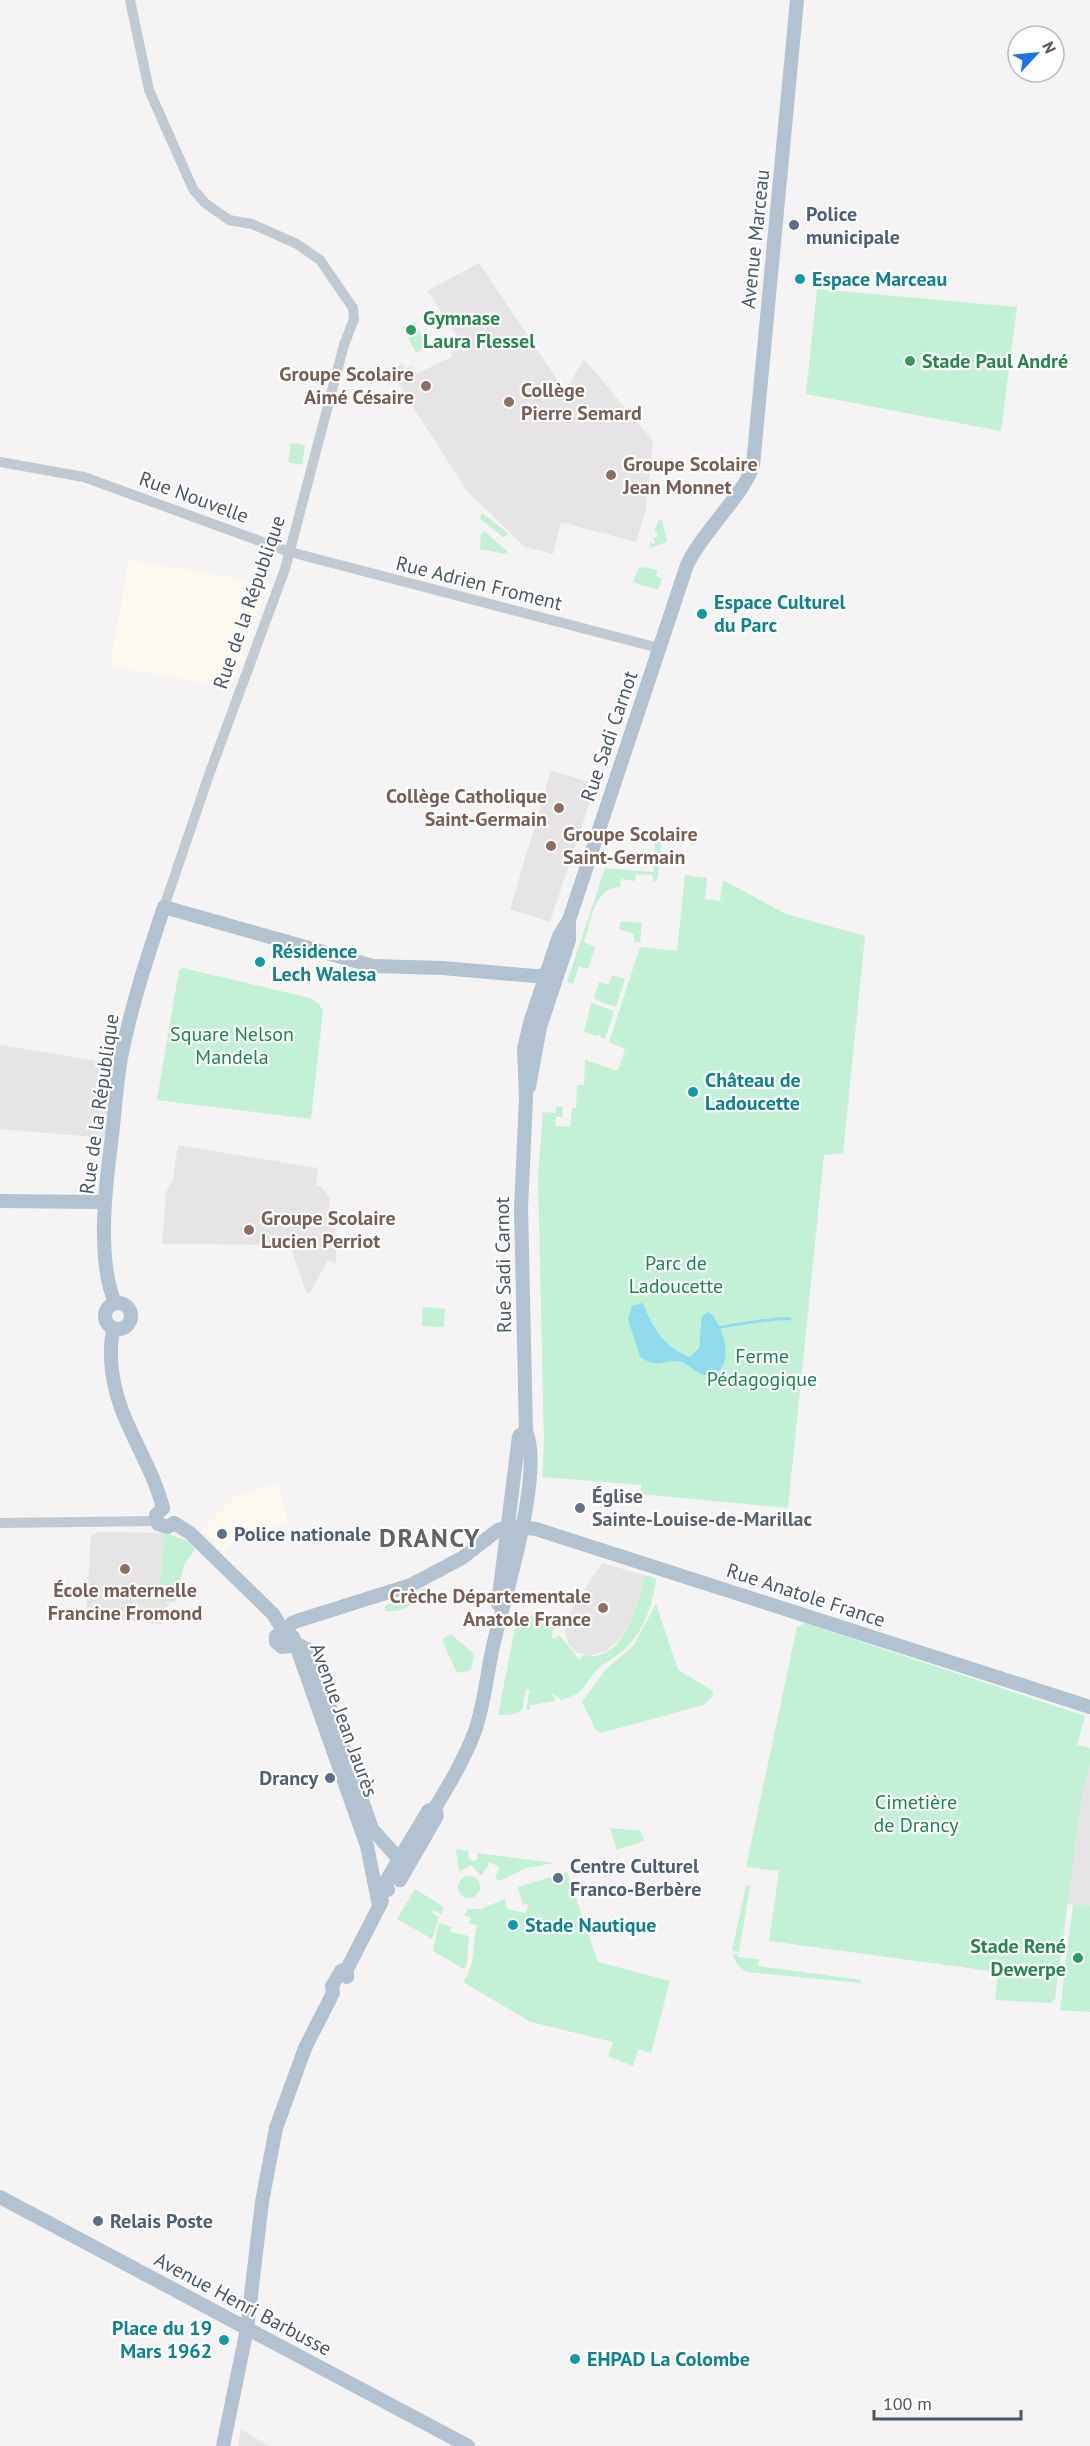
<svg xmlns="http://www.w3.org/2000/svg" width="1090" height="2446" font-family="'PT Sans',sans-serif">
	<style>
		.commercial { fill: #fdf9ef }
		.education { fill: #e6e4e5 }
		.green { fill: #c3f1d5 }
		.water { fill: #90daee }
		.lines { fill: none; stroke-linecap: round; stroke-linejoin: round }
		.stream { stroke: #90daee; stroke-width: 3 }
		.minor { stroke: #c1cad2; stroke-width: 10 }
		.major { stroke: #b3c2d1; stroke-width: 14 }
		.service-dot { fill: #5c6f8a; stroke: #fff; stroke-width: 2 }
		.culture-dot { fill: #0f9aa8; stroke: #fff; stroke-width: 2 }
		.leisure-dot { fill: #2e9e5b; stroke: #fff; stroke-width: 2 }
		.education-dot { fill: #8d6e63; stroke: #fff; stroke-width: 2 }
		.worship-dot { fill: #6b7280; stroke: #fff; stroke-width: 2 }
		.labels { text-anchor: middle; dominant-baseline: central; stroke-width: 4.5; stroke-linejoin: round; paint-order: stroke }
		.service-label { font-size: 20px; font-weight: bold; fill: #4e5e75; stroke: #fff; text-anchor: start }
		.street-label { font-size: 20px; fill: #4a5661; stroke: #fff }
		.culture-label { font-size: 20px; font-weight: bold; fill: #0d838f; stroke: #fff; text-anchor: start }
		.leisure-label { font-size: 20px; font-weight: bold; fill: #27864d; stroke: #fff; text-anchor: start }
		.education-label { font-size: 20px; font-weight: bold; fill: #785e54; stroke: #fff; text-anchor: start }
		.park-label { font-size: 20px; fill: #17864f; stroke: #fff }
		.worship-label { font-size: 20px; font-weight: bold; fill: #5b616d; stroke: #fff; text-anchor: start }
		.district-label { font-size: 26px; font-weight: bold; letter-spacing: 1.5px; fill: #5f6368; stroke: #fff }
	</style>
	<rect width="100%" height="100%" fill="#f5f3f3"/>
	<g class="commercial">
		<polygon points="129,560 269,584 231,688 110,666"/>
		<polygon points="278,1483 288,1522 240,1537 224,1553 202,1530 235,1497"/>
	</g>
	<g class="education">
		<polygon points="479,263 565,391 584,359 653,441 646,509 636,542 561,522 553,554 525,547 467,491 390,371 402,364 405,369 412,366 416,374 452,357 451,353 464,346 427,291"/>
		<polygon points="551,771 596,784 550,922 510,909"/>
		<polygon points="0,1045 111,1063 113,1066 106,1138 1,1129 0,1133"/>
		<polygon points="178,1145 318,1168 316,1186 321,1187 330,1199 328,1215 335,1216 336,1264 328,1260 310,1293 306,1292 290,1245 162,1244 166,1192 173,1180"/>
		<polygon points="99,1532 165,1533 158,1600 170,1604 164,1609 162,1624 91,1617 86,1611 91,1536"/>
		<polygon points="602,1563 644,1575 633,1616 622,1637 606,1651 589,1656 576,1652 568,1643 563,1622"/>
		<polygon points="1090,1763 1090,1906 1067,1904 1082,1794"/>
		<polygon points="241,2429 269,2446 238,2446"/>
	</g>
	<g class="green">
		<polygon points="817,289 1017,307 1001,431 806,394"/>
		<polygon points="415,322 428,347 416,353 403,327"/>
		<polygon points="291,443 305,445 302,465 288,462"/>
		<polygon points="482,513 509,534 503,537 480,519"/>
		<polygon points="659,519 662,520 667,542 650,548 650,542 654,544 655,541 652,537 656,538 658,533 654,531"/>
		<polygon points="484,531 508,552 506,554 480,549 481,535"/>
		<polygon points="643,567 657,570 656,576 662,579 658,590 633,582 638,569"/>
		<path d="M656 834 662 836 658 878 654 883 652 875 636 874 635 881 621 879 620 887C594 887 591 922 584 942L595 947 588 969 579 966 573 984 567 982 605 868 653 872Z"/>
		<polygon points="685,875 707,878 705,899 720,901 723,880 786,914 865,936 843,1153 824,1155 788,1508 641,1494 641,1485 542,1477 544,1443 538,1177 543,1112 556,1113 556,1107 563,1107 562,1117 556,1117 555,1126 570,1127 572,1108 576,1108 577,1085 584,1085 585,1060 618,1071 625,1049 609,1042 639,950 641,947 677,951"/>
		<polygon points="621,921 642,923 640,943 634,942 634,934 619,929"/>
		<polygon points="183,968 310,998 319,1004 323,1011 311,1119 157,1100 179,970"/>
		<polygon points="612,975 625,979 616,1007 596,1000 594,997 599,982 609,985"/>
		<polygon points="591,1003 614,1011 605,1039 600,1037 601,1034 597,1036 584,1032"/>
		<polygon points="423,1307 445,1309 444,1327 422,1326"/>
		<polygon points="165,1533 188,1541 195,1549 184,1565 175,1602 158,1601"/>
		<path d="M644 1575 656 1578C654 1602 644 1631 625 1649 617 1657 606 1661 599 1668 580 1686 591 1690 562 1700L550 1692 556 1701 530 1705V1709L526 1710 530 1690 526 1689 522 1710 511 1715H498L517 1617 524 1618V1615L554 1619 552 1639 560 1636 580 1660 582 1655C625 1665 637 1605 644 1575Z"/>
		<path d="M427 1587C417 1603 405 1613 385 1611L386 1605Z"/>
		<polygon points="656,1604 678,1670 712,1690 713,1695 704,1705 601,1733 596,1730 582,1702 605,1670 633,1646"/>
		<polygon points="805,1623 1085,1716 1077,1745 1090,1748 1090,1763 1082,1794 1055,1999 1051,2003 995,2000 998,1972 769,1941 779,1871 746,1867 797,1627"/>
		<polygon points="451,1634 474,1654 471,1670 457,1673 442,1640"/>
		<polygon points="610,1828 641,1831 644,1841 617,1850"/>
		<polygon points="456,1849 469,1851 468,1858 473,1861 477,1860 478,1853 554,1863 526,1868 499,1881 495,1878 500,1868 490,1862 481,1876 471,1865 459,1872"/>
		<path d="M567 1872 598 1962 670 1981 651 2053 638 2049 633 2066 608 2056 613 2042 531 2022 463 1982C476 1964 472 1947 477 1925L469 1924 471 1918 464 1915 468 1909H481L505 1899 507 1909 526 1913 528 1904 523 1905 518 1887Z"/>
		<circle cx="469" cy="1887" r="11"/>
		<polygon points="746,1885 750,1886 739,1952 732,1951"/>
		<polygon points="415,1889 444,1907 441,1914 434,1910 432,1913 439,1917 432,1939 397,1919"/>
		<polygon points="1073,1904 1090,1906 1090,2012 1060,2010"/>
		<polygon points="439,1923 452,1927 450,1932 469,1936 467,1964 464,1969 433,1951"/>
		<polygon points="732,1954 738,1954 738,1957 759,1959 758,1966 861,1980 861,1983 747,1972 738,1966"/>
	</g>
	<path class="water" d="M643 1303C652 1328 665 1348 690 1357L699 1348 702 1316 709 1312C723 1324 736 1365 714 1374 701 1379 694 1368 684 1363 667 1356 661 1371 640 1357L628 1319 632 1306Z"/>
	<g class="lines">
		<path class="stream" d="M719 1328C727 1325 785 1317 790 1319"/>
		<g class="minor">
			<polyline points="130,0 149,90 193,189 205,203 229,220 252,224 297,244 320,260 353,308 354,319 344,345 285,569 210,772 164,907"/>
			<polyline points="0,462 84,477 290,552 659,648"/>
			<polyline points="0,1523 156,1521"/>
		</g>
		<g class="major">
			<polyline points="529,1087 540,1027 569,940 569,920"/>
			<polyline points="0,1201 104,1202"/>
			<path d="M115 1303C97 1259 105 1190 111 1144 115 1113 116 1083 122 1053 132 1003 148 955 164 907L373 966 442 968 535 976 557 975"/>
			<circle cx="118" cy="1316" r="13"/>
			<path d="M114 1329C110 1340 111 1349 111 1361 115 1420 149 1454 163 1508"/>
			<polyline points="163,1508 156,1515 158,1524 168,1527 174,1523"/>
			<polyline points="174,1523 190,1533 273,1614 283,1630"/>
			<polyline points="498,1604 519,1436 526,1431"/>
			<polyline points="287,1630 292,1623 300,1620 411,1585 462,1558 498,1530 509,1526 536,1529 1090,1707"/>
			<polyline points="293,1642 290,1646 282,1647 276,1642 276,1636 285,1630 293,1637 367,1846 379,1906"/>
			<polyline points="293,1642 307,1649 312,1656 372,1829 398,1858 400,1880"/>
			<polyline points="400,1880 437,1816 435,1808"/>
			<path d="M388 1890 386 1881 428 1811 435 1808C450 1783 465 1758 475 1731 485 1702 487 1671 494 1642 505 1596 544 1472 526 1431L521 1208 526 1098 524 1049 530 1023 559 936 569 920 687 565C702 532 745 494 753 465L797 0"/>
			<polyline points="347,1977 347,1969 382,1901"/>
			<polyline points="0,2197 468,2446"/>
			<polyline points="223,2446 247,2329 262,2202 276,2128 305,2048 333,1993 332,1986 341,1971 347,1969"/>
		</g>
	</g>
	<g class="service-dot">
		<circle cx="794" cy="225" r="6"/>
		<circle cx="222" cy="1534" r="6"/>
		<circle cx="330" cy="1778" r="6"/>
		<circle cx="558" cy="1878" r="6"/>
		<circle cx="98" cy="2221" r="6"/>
	</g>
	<g class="culture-dot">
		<circle cx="800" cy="279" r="6"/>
		<circle cx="702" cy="614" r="6"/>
		<circle cx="260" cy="962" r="6"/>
		<circle cx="693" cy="1092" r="6"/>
		<circle cx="513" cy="1925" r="6"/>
		<circle cx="224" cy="2340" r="6"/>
		<circle cx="575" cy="2359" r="6"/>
	</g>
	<g class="leisure-dot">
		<circle cx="411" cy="330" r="6"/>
		<circle cx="910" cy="361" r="6"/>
		<circle cx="1078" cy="1958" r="6"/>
	</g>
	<g class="education-dot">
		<circle cx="426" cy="386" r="6"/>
		<circle cx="509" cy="402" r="6"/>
		<circle cx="611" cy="475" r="6"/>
		<circle cx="559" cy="808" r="6"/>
		<circle cx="551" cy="846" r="6"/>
		<circle cx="249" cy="1230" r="6"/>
		<circle cx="125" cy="1569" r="6"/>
		<circle cx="603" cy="1608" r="6"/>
	</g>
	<circle class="worship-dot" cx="580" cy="1508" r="6"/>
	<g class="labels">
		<g class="service-label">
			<text x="806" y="214">Police<tspan x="806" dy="23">municipale</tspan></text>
			<text x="234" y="1534">Police nationale</text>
			<text x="318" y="1778" text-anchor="end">Drancy</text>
			<text x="570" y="1866">Centre Culturel<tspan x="570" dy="23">Franco-Berbère</tspan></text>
			<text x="110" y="2221">Relais Poste</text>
		</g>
		<g class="street-label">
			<text transform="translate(755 239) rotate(-84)">Avenue Marceau</text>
			<text transform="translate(194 497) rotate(20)">Rue Nouvelle</text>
			<text transform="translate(479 583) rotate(14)">Rue Adrien Froment</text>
			<text transform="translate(249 602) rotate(-71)">Rue de la République</text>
			<text transform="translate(609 736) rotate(-71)">Rue Sadi Carnot</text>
			<text transform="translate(99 1104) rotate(-82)">Rue de la République</text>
			<text transform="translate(503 1265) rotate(-91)">Rue Sadi Carnot</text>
			<text transform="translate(806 1595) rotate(18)">Rue Anatole France</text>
			<text transform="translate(344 1720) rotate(70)">Avenue Jean Jaurès</text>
			<text transform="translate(243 2304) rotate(28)">Avenue Henri Barbusse</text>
		</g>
		<g class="culture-label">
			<text x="812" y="279">Espace Marceau</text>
			<text x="714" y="602">Espace Culturel<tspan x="714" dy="23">du Parc</tspan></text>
			<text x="272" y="951">Résidence<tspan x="272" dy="23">Lech Walesa</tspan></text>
			<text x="705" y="1080">Château de<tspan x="705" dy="23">Ladoucette</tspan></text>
			<text x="525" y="1925">Stade Nautique</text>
			<text x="212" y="2328" text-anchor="end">Place du 19<tspan x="212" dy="23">Mars 1962</tspan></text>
			<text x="587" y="2359">EHPAD La Colombe</text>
		</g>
		<g class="leisure-label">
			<text x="423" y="318">Gymnase<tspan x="423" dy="23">Laura Flessel</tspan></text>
			<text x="922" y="361">Stade Paul André</text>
			<text x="1066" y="1946" text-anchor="end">Stade René<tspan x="1066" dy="23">Dewerpe</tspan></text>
		</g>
		<g class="education-label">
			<text x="414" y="374" text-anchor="end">Groupe Scolaire<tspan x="414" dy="23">Aimé Césaire</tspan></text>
			<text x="521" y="390">Collège<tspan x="521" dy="23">Pierre Semard</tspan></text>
			<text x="623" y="464">Groupe Scolaire<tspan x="623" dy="23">Jean Monnet</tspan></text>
			<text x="547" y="796" text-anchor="end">Collège Catholique<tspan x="547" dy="23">Saint-Germain</tspan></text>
			<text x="563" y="834">Groupe Scolaire<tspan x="563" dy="23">Saint-Germain</tspan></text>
			<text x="261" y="1218">Groupe Scolaire<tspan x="261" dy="23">Lucien Perriot</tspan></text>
			<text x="125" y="1590" text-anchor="middle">École maternelle<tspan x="125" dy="23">Francine Fromond</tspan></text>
			<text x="591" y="1596" text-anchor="end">Crèche Départementale<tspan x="591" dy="23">Anatole France</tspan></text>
		</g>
		<g class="park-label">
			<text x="232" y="1034">Square Nelson<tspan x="232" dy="23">Mandela</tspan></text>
			<text x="676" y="1263">Parc de<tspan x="676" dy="23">Ladoucette</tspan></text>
			<text x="762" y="1356">Ferme<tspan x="762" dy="23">Pédagogique</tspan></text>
			<text x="916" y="1802">Cimetière<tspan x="916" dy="23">de Drancy</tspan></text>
		</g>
		<g class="worship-label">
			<text x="592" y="1496">Église<tspan x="592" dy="23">Sainte-Louise-de-Marillac</tspan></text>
		</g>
		<g class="district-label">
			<text x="430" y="1537">DRANCY</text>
		</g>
	</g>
	<g transform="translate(1036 54) rotate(64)"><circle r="28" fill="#ffffff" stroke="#b7bbc0" stroke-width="1.5"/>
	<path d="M0-4.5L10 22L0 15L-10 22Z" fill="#1a73e8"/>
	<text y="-9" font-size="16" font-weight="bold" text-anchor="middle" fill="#4a5661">N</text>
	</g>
	<path d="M874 2410v9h147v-9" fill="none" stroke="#4a5661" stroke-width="3"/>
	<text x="883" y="2410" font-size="18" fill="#4a5661" stroke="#ffffff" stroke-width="4.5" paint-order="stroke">100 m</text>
</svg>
